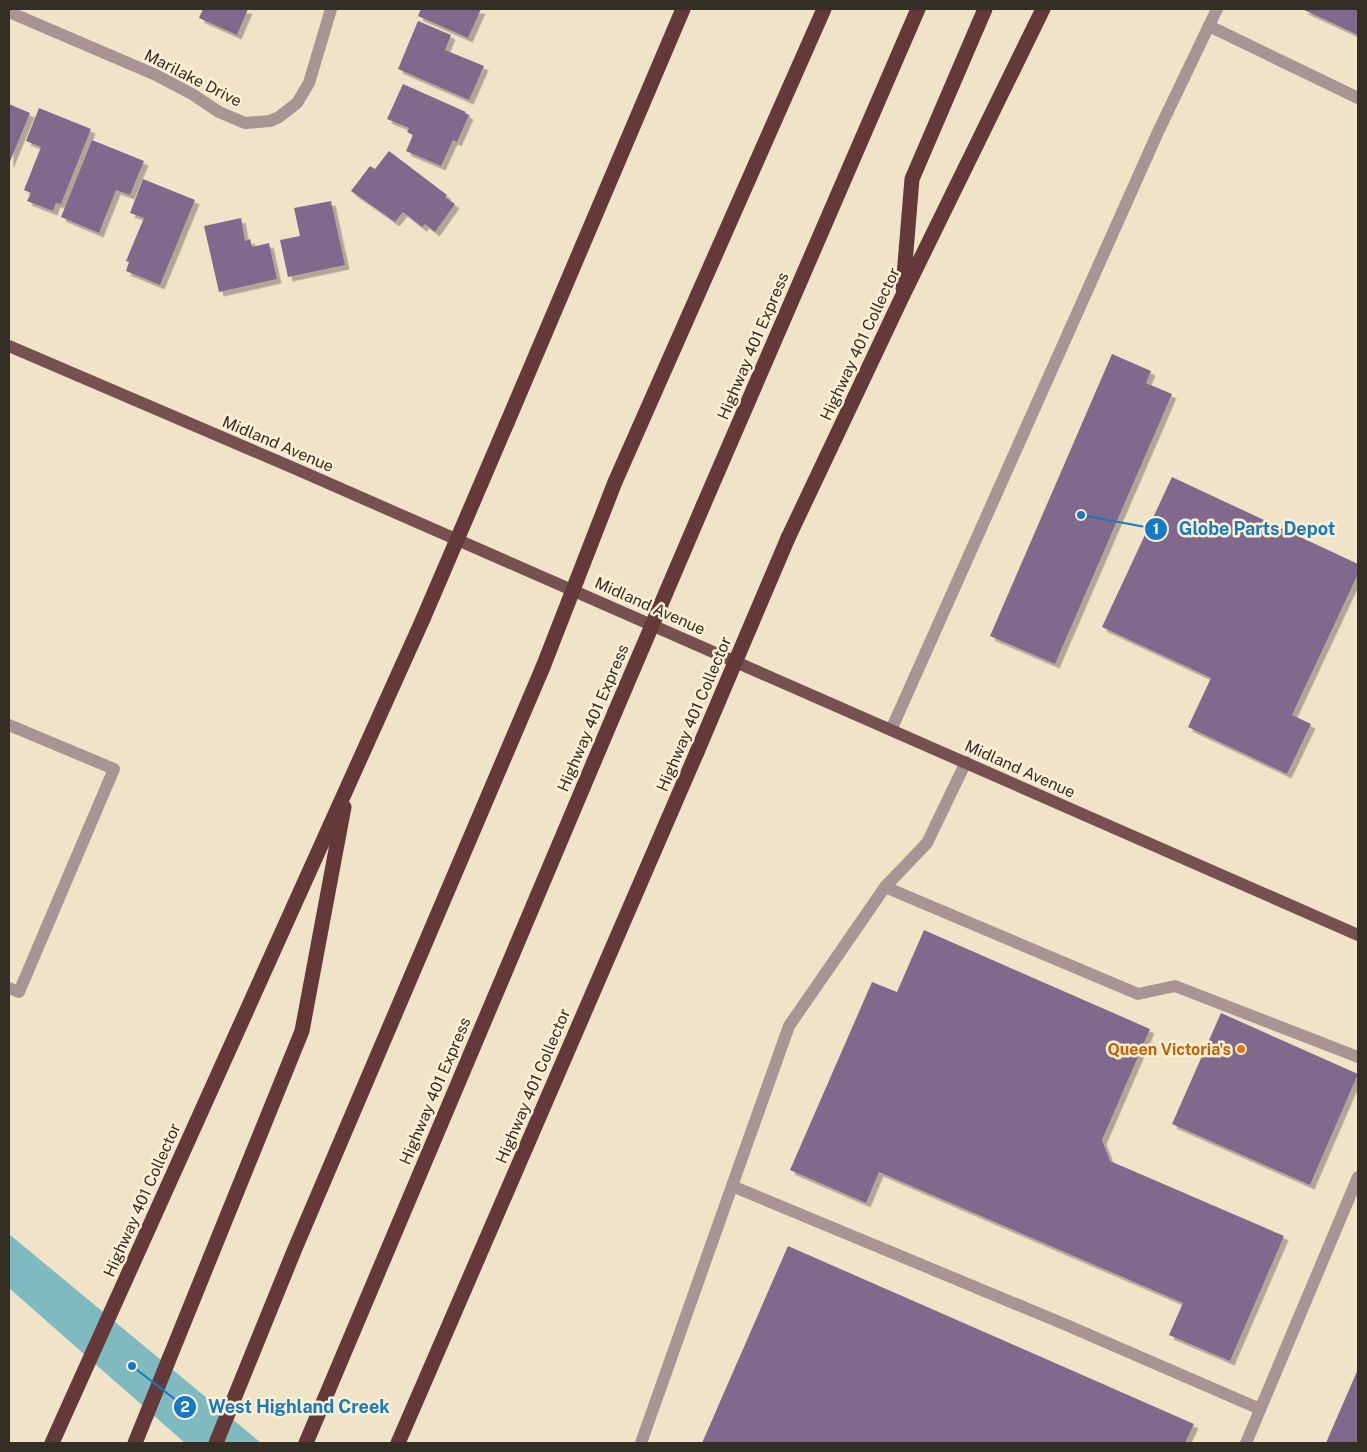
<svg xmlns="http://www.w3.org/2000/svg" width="1367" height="1452" font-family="'Public Sans',sans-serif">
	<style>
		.water { fill: #7fbac1 }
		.building { fill: #81698e; filter: url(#shadow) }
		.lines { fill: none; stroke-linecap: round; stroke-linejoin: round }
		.minor { stroke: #aa9393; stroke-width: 12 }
		.major { stroke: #775151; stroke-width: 12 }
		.highway { stroke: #64393a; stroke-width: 15 }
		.highway-bridge { stroke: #64393a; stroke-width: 15 }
		.food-dot { fill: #e8710a; stroke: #fdf0d5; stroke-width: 2 }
		.labels { text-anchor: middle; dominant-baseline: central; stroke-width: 5; stroke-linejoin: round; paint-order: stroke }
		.street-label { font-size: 16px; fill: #342f25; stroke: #fdf0d5 }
		.food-label { font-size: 16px; font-weight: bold; fill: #c56008; stroke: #fdf0d5; text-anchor: end }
		.leader { fill: none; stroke: #1779c5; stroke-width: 2 }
		.callout-dot { fill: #1779c5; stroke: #fdf0d5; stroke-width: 2 }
		.mark-label { font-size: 15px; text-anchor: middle; font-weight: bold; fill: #fff }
		.callout-label { font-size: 18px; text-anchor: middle; font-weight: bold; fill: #1779c5; stroke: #fdf0d5; stroke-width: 5; stroke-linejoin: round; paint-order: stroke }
	</style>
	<defs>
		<filter id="shadow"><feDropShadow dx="4.5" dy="4.5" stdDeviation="0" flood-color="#0004"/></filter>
	</defs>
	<rect width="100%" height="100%" fill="#f0e3c8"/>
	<polygon class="water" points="9,1234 261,1443 185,1443 9,1288"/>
	<g class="building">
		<polygon points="203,9 248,9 237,35 199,18"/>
		<polygon points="421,9 481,9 468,38 418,16"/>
		<polygon points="1302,9 1358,9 1358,35"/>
		<polygon points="418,21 451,35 445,50 484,66 469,100 398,69"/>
		<polygon points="403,84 466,112 465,113 469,115 457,142 453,140 441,166 406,151 413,135 407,132 409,128 387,119"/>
		<polygon points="9,104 30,113 9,164"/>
		<polygon points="39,108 91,129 61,204 56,203 53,211 27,201 31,193 24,190 41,147 26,141"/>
		<polygon points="92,140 144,161 130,195 116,190 99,233 61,217"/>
		<polygon points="389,151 447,195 445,197 455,204 435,232 425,224 422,227 403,212 395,222 351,191 370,166 375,169"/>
		<polygon points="143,179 195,200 160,285 126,271 129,262 126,261 144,218 130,213"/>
		<polygon points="331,201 345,265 288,277 280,240 300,236 294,208"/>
		<polygon points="241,218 245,241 250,239 252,247 269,243 277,279 219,292 204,226"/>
		<polygon points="1112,354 1151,371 1146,383 1172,394 1055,664 990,636"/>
		<polygon points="1172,477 1358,564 1358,574 1292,715 1311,724 1287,774 1188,727 1211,678 1102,627"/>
		<polygon points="924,930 1150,1029 1102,1140 1110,1161 1284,1236 1230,1361 1169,1335 1183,1303 879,1172 866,1203 790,1170 872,982 897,992"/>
		<polygon points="1221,1013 1358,1074 1310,1185 1172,1124"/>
		<polygon points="788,1246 1194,1424 1185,1443 702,1443"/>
		<polygon points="1358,1369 1358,1443 1326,1443"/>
	</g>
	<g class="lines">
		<g class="minor">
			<polyline points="9,12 156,75 192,94 219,112 245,123 270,121 279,117 297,103 309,83 331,9"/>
			<polyline points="1209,26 1358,98"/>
			<polyline points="9,725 114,769 19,992 9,988"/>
			<polyline points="891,730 1158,132 1217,9"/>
			<polyline points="885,887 1138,994 1175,986 1358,1057"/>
			<polyline points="732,1186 789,1026 885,887 927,843 966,762"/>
			<polyline points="641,1443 732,1186 1064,1324 1260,1409"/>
			<polyline points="1246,1443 1358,1177"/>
		</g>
		<polyline class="major" points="9,346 296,469 1358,935"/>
		<g class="highway">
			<polyline points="903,288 912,179 985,9"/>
			<polyline points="507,423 683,9"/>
			<polyline points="615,482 824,9"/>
			<polyline points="703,506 918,9"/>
			<polyline points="788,538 902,297 1043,9"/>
			<polyline points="52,1443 423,619"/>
			<polyline points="135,1443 302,1031 344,807"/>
			<polyline points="216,1443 294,1251 543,667"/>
			<polyline points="306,1443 615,712"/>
			<polyline points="398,1443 697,752"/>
		</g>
		<g class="highway-bridge">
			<polyline points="423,619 507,423"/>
			<polyline points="543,667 615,482"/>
			<polyline points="615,712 703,506"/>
			<polyline points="697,752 788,538"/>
		</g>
	</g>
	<circle class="food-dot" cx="1241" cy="1049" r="5"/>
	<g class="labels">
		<g class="street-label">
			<text transform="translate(193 78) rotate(27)">Marilake Drive</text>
			<text transform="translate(860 344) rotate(-65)">Highway 401 Collector</text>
			<text transform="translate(753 346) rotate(-67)">Highway 401 Express</text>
			<text transform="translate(278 444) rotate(23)">Midland Avenue</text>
			<text transform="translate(650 606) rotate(24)">Midland Avenue</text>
			<text transform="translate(694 714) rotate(-67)">Highway 401 Collector</text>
			<text transform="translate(593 718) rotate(-67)">Highway 401 Express</text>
			<text transform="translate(1020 769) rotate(24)">Midland Avenue</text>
			<text transform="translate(533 1086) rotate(-67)">Highway 401 Collector</text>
			<text transform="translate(435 1091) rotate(-67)">Highway 401 Express</text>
			<text transform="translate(142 1200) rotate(-66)">Highway 401 Collector</text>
		</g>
		<g class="food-label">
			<text x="1231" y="1049">Queen Victoria's</text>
		</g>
	</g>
	<path class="leader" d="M1081 515L1156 529M132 1366L185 1407"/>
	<g class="callout-dot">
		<circle cx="1081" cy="515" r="5"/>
		<circle cx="132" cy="1366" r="5"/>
		<circle cx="1156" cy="529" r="12"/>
		<circle cx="185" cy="1407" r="12"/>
	</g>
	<g class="mark-label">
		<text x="1156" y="534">1</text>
		<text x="185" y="1412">2</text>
	</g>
	<g class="callout-label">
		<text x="1257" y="535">Globe Parts Depot</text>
		<text x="299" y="1413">West Highland Creek</text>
	</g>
	<rect width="1367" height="1452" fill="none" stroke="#342f25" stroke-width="20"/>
</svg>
